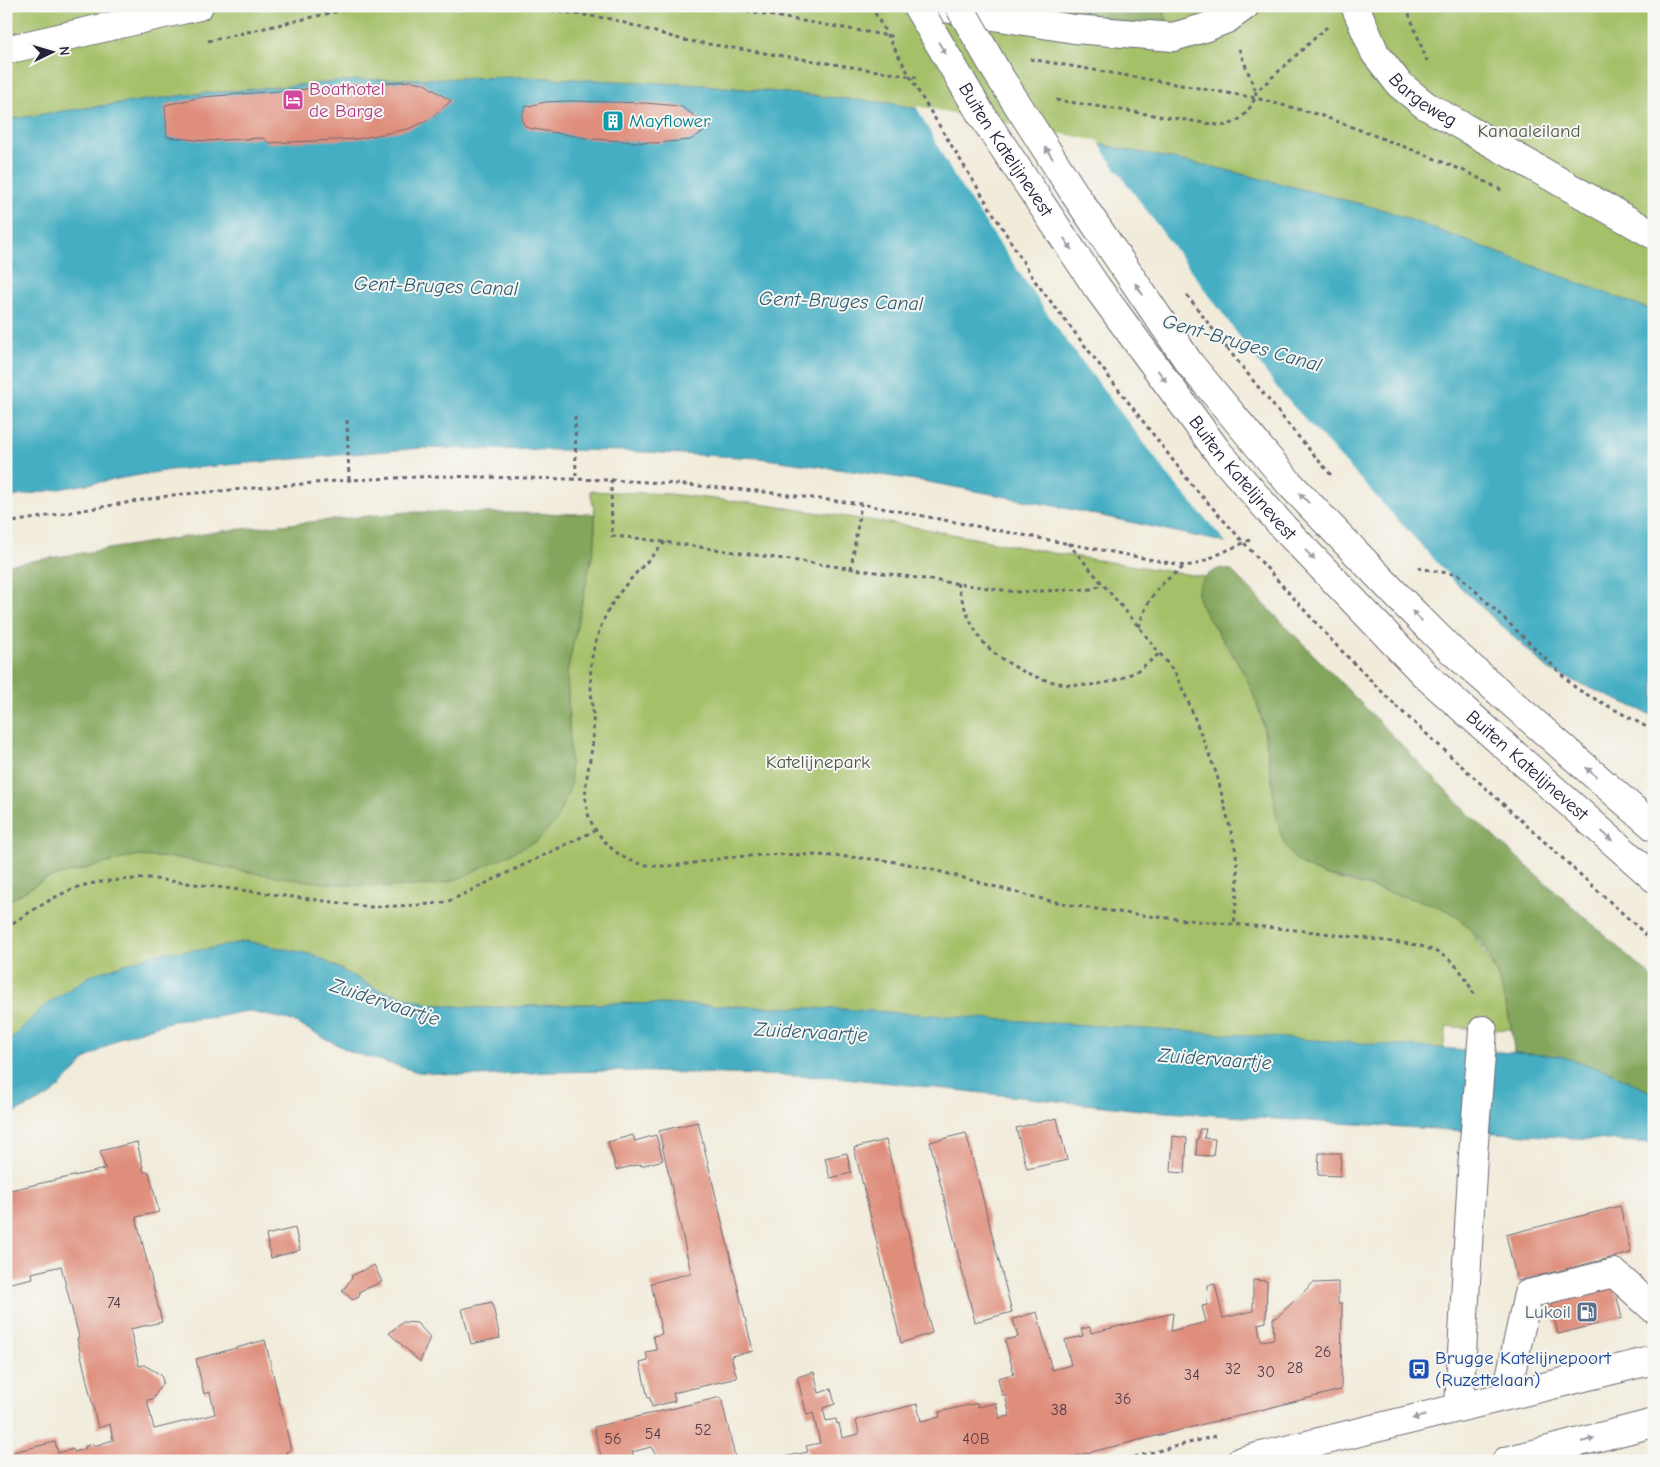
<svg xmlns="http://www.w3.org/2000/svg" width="1660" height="1467" font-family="'Comic Neue',sans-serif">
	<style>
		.green { fill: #a4c067; stroke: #637151 }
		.forest { fill: #83a65c; stroke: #52644c }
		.water { fill: #44aec3; stroke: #33687f }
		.pier { fill: #f1ebda }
		.building { fill: #df8e7c }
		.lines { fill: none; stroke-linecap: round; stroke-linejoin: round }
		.minor-casing { stroke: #6a6873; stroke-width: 30 }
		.major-casing { stroke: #6a6873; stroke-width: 30 }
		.path { stroke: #6a6873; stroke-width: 3; stroke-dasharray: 4 4; stroke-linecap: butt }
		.minor { stroke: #fff; stroke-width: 28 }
		.major { stroke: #fff; stroke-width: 28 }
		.major-bridge-casing { stroke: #6a6873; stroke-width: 30; stroke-linecap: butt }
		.path-bridge { stroke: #6a6873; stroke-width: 3; stroke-dasharray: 4 4; stroke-linecap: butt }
		.major-bridge { stroke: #fff; stroke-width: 28 }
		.oneway { fill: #9c9ca7 }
		.labels { text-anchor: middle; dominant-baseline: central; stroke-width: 4; stroke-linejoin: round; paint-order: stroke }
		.number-label { font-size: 16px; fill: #513d4b }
		.hotel-label { font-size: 19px; fill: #b23c85; stroke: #f6f6f2; text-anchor: start }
		.street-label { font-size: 19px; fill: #22223b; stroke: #f6f6f2 }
		.culture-label { font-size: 19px; fill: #0d838f; stroke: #f6f6f2; text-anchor: start }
		.park-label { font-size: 19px; fill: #50594a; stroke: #f6f6f2 }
		.service-label { font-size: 19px; fill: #4e5e75; stroke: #f6f6f2; text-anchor: end }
		.transit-label { font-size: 19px; fill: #164399; stroke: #f6f6f2; text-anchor: start }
		.water-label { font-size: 20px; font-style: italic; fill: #305a71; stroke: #f6f6f2 }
	</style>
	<rect width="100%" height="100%" fill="#f6f6f2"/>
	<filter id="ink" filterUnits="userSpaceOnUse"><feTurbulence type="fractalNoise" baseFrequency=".02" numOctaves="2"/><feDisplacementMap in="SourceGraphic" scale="10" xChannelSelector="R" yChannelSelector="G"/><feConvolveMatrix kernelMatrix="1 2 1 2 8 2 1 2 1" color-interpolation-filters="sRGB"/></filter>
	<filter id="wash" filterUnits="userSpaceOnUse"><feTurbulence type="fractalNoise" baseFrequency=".0096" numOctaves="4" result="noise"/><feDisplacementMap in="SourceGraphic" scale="20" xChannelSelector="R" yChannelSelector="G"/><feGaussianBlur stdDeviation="1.12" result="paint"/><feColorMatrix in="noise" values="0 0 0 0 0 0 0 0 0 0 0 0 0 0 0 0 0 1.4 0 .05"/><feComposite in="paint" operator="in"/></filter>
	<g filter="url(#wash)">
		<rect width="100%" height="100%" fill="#f1ebda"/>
		<g class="green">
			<polygon points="6,6 1654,6 1654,311 1384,210 1214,167 888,103 703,85 526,77 358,80 185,95 63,111 6,120"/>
			<polygon points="590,491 669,494 760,504 915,527 1053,553 1205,577 1199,587 1197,595 1204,611 1246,676 1257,701 1264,731 1277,813 1282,837 1323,875 1436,905 1454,914 1469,927 1498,976 1512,1029 1483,1030 1447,1026 1443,1050 840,1009 618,1003 479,1008 430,1004 377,989 314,955 246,941 208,949 6,1041 6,903 45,879 134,856 178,858 248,872 570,740 567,673 595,542 595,514"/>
		</g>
		<g class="forest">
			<polygon points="1019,6 1162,6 1173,37"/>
			<polygon points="408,512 595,514 595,542 567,672 571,785 556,821 537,841 458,879 435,885 389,887 321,883 248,872 178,858 134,856 45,879 6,903 6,565 222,531"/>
			<path d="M1221 568 1231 570 1474 819 1654 979V1094L1610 1072 1560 1056 1514 1053C1511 1008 1494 943 1455 915 1438 904 1417 900 1398 895 1381 890 1364 884 1347 880 1328 876 1303 871 1290 853 1278 837 1276 811 1273 792 1269 757 1266 721 1251 689 1246 676 1239 664 1232 652 1224 639 1198 608 1198 594 1197 580 1210 572 1221 568Z"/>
		</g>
		<g class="water">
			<polygon points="526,77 703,85 888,103 1214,167 1384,210 1654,311 1654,716 1549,670 1455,582 1269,552 1065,508 923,481 759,458 623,451 421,448 170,470 6,498 6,120 63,111 185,95 358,80"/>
			<polygon points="246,941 314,955 377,989 430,1004 479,1008 618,1003 840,1009 1560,1056 1610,1072 1654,1094 1654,1143 1150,1111 835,1077 618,1071 549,1072 479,1076 418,1072 351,1052 290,1020 246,1011 217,1017 172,1021 121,1037 86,1059 53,1094 6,1117 6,1041 12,1038 43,1007 91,975 159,953 208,949"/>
		</g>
		<polygon class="pier" points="916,106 1098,141 1113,165 1281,393 1475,604 1454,584 1268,555 1230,547 1172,480 1062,335 955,178"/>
		<g id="blocks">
			<g class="building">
				<polygon points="411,81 423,83 451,101 427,121 408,129 357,139 269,143 263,138 205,141 167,137 165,105 202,97"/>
				<polygon points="570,101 645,103 680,106 711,127 690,140 655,143 592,139 528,128 523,124 522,115 525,107 545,102"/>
				<polygon points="1057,1118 1067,1160 1027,1169 1016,1128"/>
				<polygon points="698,1122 753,1351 731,1356 737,1378 673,1393 675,1401 652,1407 650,1398 648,1398 640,1363 648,1361 646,1352 657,1350 653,1336 662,1334 651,1283 691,1273 659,1131"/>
				<polygon points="1199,1129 1206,1129 1204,1138 1215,1139 1213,1156 1196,1155 1197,1138 1199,1138"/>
				<polygon points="966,1133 1012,1312 975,1322 930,1142"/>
				<polygon points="633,1135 635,1141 656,1135 663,1160 641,1166 641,1164 616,1170 608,1142"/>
				<polygon points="1173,1136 1187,1138 1185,1173 1171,1172"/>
				<polygon points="886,1140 932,1333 901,1343 854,1148"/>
				<polygon points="137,1142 144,1172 149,1172 159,1212 136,1217 162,1322 130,1329 139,1366 144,1365 161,1375 163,1382 153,1399 147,1400 154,1429 215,1414 210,1392 204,1394 196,1359 265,1340 291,1450 286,1452 288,1461 15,1461 13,1452 55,1442 58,1453 73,1449 74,1452 86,1448 85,1446 93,1444 94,1446 113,1440 110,1424 98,1428 77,1338 79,1337 61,1266 32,1273 33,1278 6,1284 6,1191 105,1169 100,1151"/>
				<polygon points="847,1153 851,1173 830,1178 825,1158"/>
				<polygon points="1319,1153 1341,1153 1340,1176 1318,1175"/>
				<polygon points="1620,1206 1631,1253 1517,1281 1506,1235"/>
				<polygon points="295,1228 300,1250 271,1258 266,1235"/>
				<polygon points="374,1265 382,1282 360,1291 359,1297 353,1300 342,1291 352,1278 351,1276"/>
				<polygon points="1612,1278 1622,1318 1558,1334 1548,1294"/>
				<polygon points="1253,1280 1267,1281 1266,1322 1258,1324 1261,1341 1274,1339 1273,1318 1276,1318 1313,1283 1338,1282 1338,1303 1342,1303 1341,1390 1055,1461 784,1461 783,1457 808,1452 806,1446 820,1443 813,1413 807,1415 797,1377 814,1372 819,1393 831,1389 835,1404 823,1408 826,1421 836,1419 837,1424 839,1423 842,1438 859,1434 856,1420 917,1404 921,1421 940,1417 939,1412 977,1403 978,1407 996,1403 1000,1418 1010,1416 1005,1395 1002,1395 998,1378 1014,1374 1005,1340 1018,1337 1013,1319 1037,1312 1052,1370 1071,1365 1065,1340 1083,1336 1081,1329 1090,1327 1091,1333 1173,1313 1171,1331 1206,1322 1202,1306 1207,1305 1208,1285 1215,1284 1223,1318 1253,1311"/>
				<polygon points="492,1302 500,1338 471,1344 462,1309"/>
				<polygon points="403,1322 417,1323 430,1337 420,1362 389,1333"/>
				<polygon points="721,1397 736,1461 659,1461 651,1447 632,1452 635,1461 602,1461 594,1427"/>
			</g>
		</g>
	</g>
	<g filter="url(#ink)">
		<use href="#blocks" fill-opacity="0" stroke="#6a6873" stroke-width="1"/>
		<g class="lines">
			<g class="minor-casing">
				<g id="minor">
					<polyline points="932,6 1074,29 1173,37 1204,28 1227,19 1245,6"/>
					<path id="s1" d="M1355 6 1375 53 1399 84 1425 105 1654 235"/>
					<polyline points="6,50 199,6"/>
					<polyline points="1506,1396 1528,1294 1614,1273 1654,1309"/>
					<polyline points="1459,1407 1473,1155 1483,1030"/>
				</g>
			</g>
			<g class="major-casing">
				<g id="major">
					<polyline points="1451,650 1654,827"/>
					<path id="s2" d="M1426 676 1654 878"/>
					<polyline points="1241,1461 1654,1360"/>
					<polyline points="1506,1461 1654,1423"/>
				</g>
			</g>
			<g class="path">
				<polyline points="520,6 611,19 683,40 921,78"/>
				<polyline points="715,6 896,37"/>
				<polyline points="1406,6 1427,61"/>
				<polyline points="208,41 361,6"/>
				<polyline points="1239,49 1256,92"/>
				<polyline points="1030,59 1256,98 1320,115 1426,155 1469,173 1505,192"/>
				<path d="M1056 100 1218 125C1221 125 1227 126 1230 124 1242 121 1255 104 1256 92L1327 27"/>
				<polyline points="1187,295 1227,348"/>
				<polyline points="575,416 576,479"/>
				<polyline points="347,420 349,480"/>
				<polyline points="611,480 612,536 636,538 1016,592 1093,589 1102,584"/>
				<polyline points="6,523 173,495 349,480 440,476 611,480 664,483 756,491 861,504 1185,566 1197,564 1250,540"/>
				<path d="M665 542C643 567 618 588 604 619 598 633 593 648 591 664 589 689 595 714 593 739 591 762 582 786 587 809 590 827 605 844 620 855 653 877 697 860 734 857 766 854 800 854 833 856 863 858 895 860 925 868 972 879 1018 895 1066 904 1138 917 1212 922 1285 929 1330 933 1374 940 1418 945 1452 956 1460 966 1476 998"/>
				<polyline points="1068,543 1139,627 1175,673 1188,701 1217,775 1236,852 1238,880 1234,925"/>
				<polyline points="1418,568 1459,575 1577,689 1654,731"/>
				<polyline points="851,569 861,504"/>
				<path d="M957 583C963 604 970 626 984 643 990 650 999 657 1007 662 1045 687 1096 695 1138 670 1145 666 1152 659 1159 654"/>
				<path d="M1139 627C1148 596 1159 584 1185 566"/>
				<polyline points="1396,706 1654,942"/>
				<path d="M6 927C29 913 53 896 78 887 100 880 126 880 148 878L371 907 421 905 447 902 596 830"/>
				<polyline points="1119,1461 1216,1436"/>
			</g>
			<use href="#minor" class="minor"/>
			<use href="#major" class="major"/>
			<g class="major-bridge-casing">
				<g id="major-bridge">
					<path id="s3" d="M917 6 981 114 1096 286 1218 452 1284 528 1426 676"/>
					<polyline points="959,6 998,74 1076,196 1190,364 1289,483 1408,607 1451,650"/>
				</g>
			</g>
			<g class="path-bridge">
				<polyline points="871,6 921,96 1035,281 1192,485 1334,643 1396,706"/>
				<polyline points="1227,348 1292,429 1331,475"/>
			</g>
			<use href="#major-bridge" class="major-bridge"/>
		</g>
		<defs><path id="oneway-solid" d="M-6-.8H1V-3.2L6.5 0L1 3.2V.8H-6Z" transform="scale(1.25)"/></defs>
		<g class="oneway">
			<use href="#oneway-solid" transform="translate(942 48) rotate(59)"/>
			<use href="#oneway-solid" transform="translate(1049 153) rotate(-123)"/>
			<use href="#oneway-solid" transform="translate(1068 244) rotate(56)"/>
			<use href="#oneway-solid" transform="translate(1139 289) rotate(-124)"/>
			<use href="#oneway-solid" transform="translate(1162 376) rotate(54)"/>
			<use href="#oneway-solid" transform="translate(1304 498) rotate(-134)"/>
			<use href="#oneway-solid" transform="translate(1310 555) rotate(46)"/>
			<use href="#oneway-solid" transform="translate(1417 616) rotate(-135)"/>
			<use href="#oneway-solid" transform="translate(1591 772) rotate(-139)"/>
			<use href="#oneway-solid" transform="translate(1607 836) rotate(42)"/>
			<use href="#oneway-solid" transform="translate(1419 1417) rotate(166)"/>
			<use href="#oneway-solid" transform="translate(1588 1440) rotate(-15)"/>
		</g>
	</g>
	<defs>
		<g id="hotel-square" transform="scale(1.125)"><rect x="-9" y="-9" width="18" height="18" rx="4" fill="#d1479c" stroke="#f6f6f2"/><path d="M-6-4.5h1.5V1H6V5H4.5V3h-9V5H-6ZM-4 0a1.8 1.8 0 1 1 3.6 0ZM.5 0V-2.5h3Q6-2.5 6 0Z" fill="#fff"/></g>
		<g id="building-square" transform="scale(1.125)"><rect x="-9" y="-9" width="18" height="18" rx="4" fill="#0f9aa8" stroke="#f6f6f2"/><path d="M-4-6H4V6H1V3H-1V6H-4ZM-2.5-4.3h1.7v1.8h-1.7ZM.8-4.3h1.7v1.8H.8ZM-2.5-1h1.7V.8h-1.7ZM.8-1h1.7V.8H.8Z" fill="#fff"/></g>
		<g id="fuel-square" transform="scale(1.125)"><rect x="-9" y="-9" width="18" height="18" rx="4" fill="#5c6f8a" stroke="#f6f6f2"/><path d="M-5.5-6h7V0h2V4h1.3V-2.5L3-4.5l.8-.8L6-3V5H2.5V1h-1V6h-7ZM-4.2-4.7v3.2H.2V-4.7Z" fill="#fff"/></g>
		<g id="bus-square" transform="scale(1.125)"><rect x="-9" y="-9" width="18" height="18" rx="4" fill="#1a4fb4" stroke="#f6f6f2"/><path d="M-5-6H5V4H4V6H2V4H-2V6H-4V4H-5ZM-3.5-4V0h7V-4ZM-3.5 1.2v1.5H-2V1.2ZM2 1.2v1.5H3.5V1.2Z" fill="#fff"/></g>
	</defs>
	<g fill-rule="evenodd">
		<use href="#hotel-square" x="293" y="100"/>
		<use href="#building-square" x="613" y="121"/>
		<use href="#fuel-square" x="1587" y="1312"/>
		<use href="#bus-square" x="1419" y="1369"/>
	</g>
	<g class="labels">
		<g class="number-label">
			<text x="114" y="1303">74</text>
			<text x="1323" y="1352">26</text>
			<text x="1295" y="1368">28</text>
			<text x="1233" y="1369">32</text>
			<text x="1266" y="1372">30</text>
			<text x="1192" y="1375">34</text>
			<text x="1123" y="1399">36</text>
			<text x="1059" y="1410">38</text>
			<text x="703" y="1430">52</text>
			<text x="653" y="1434">54</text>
			<text x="613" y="1439">56</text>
			<text x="976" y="1439">40B</text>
		</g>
		<g class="hotel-label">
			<text x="309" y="89">Boathotel<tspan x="309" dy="22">de Barge</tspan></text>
		</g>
		<g class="street-label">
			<text stroke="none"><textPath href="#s1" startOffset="119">Bargeweg</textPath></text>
			<text stroke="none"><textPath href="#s3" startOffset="169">Buiten Katelijnevest</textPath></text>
			<text stroke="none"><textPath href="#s3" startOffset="574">Buiten Katelijnevest</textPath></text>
			<text stroke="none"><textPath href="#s2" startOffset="135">Buiten Katelijnevest</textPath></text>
		</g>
		<g class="culture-label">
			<text x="629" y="121">Mayflower</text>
		</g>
		<g class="park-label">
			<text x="1529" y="131">Kanaaleiland</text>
			<text x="818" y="762">Katelijnepark</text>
		</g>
		<g class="service-label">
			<text x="1571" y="1312">Lukoil</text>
		</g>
		<g class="transit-label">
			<text x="1435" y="1358">Brugge Katelijnepoort<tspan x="1435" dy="22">(Ruzettelaan)</tspan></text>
		</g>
		<g class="water-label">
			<text transform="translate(436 286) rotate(2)">Gent-Bruges Canal</text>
			<text transform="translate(841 301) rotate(2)">Gent-Bruges Canal</text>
			<text transform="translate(1242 343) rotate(16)">Gent-Bruges Canal</text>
			<text transform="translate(385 1002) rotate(18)">Zuidervaartje</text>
			<text transform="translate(811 1032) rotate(3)">Zuidervaartje</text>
			<text transform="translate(1215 1059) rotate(4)">Zuidervaartje</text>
		</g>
	</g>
	<rect width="1660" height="1467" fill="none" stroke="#f6f6f2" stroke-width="25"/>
	<g transform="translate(52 52) rotate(85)" stroke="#f6f6f2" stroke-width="4" paint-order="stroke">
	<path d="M0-4L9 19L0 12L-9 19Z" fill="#22223b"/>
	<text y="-8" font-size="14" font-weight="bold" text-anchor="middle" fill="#22223b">N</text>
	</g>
</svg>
